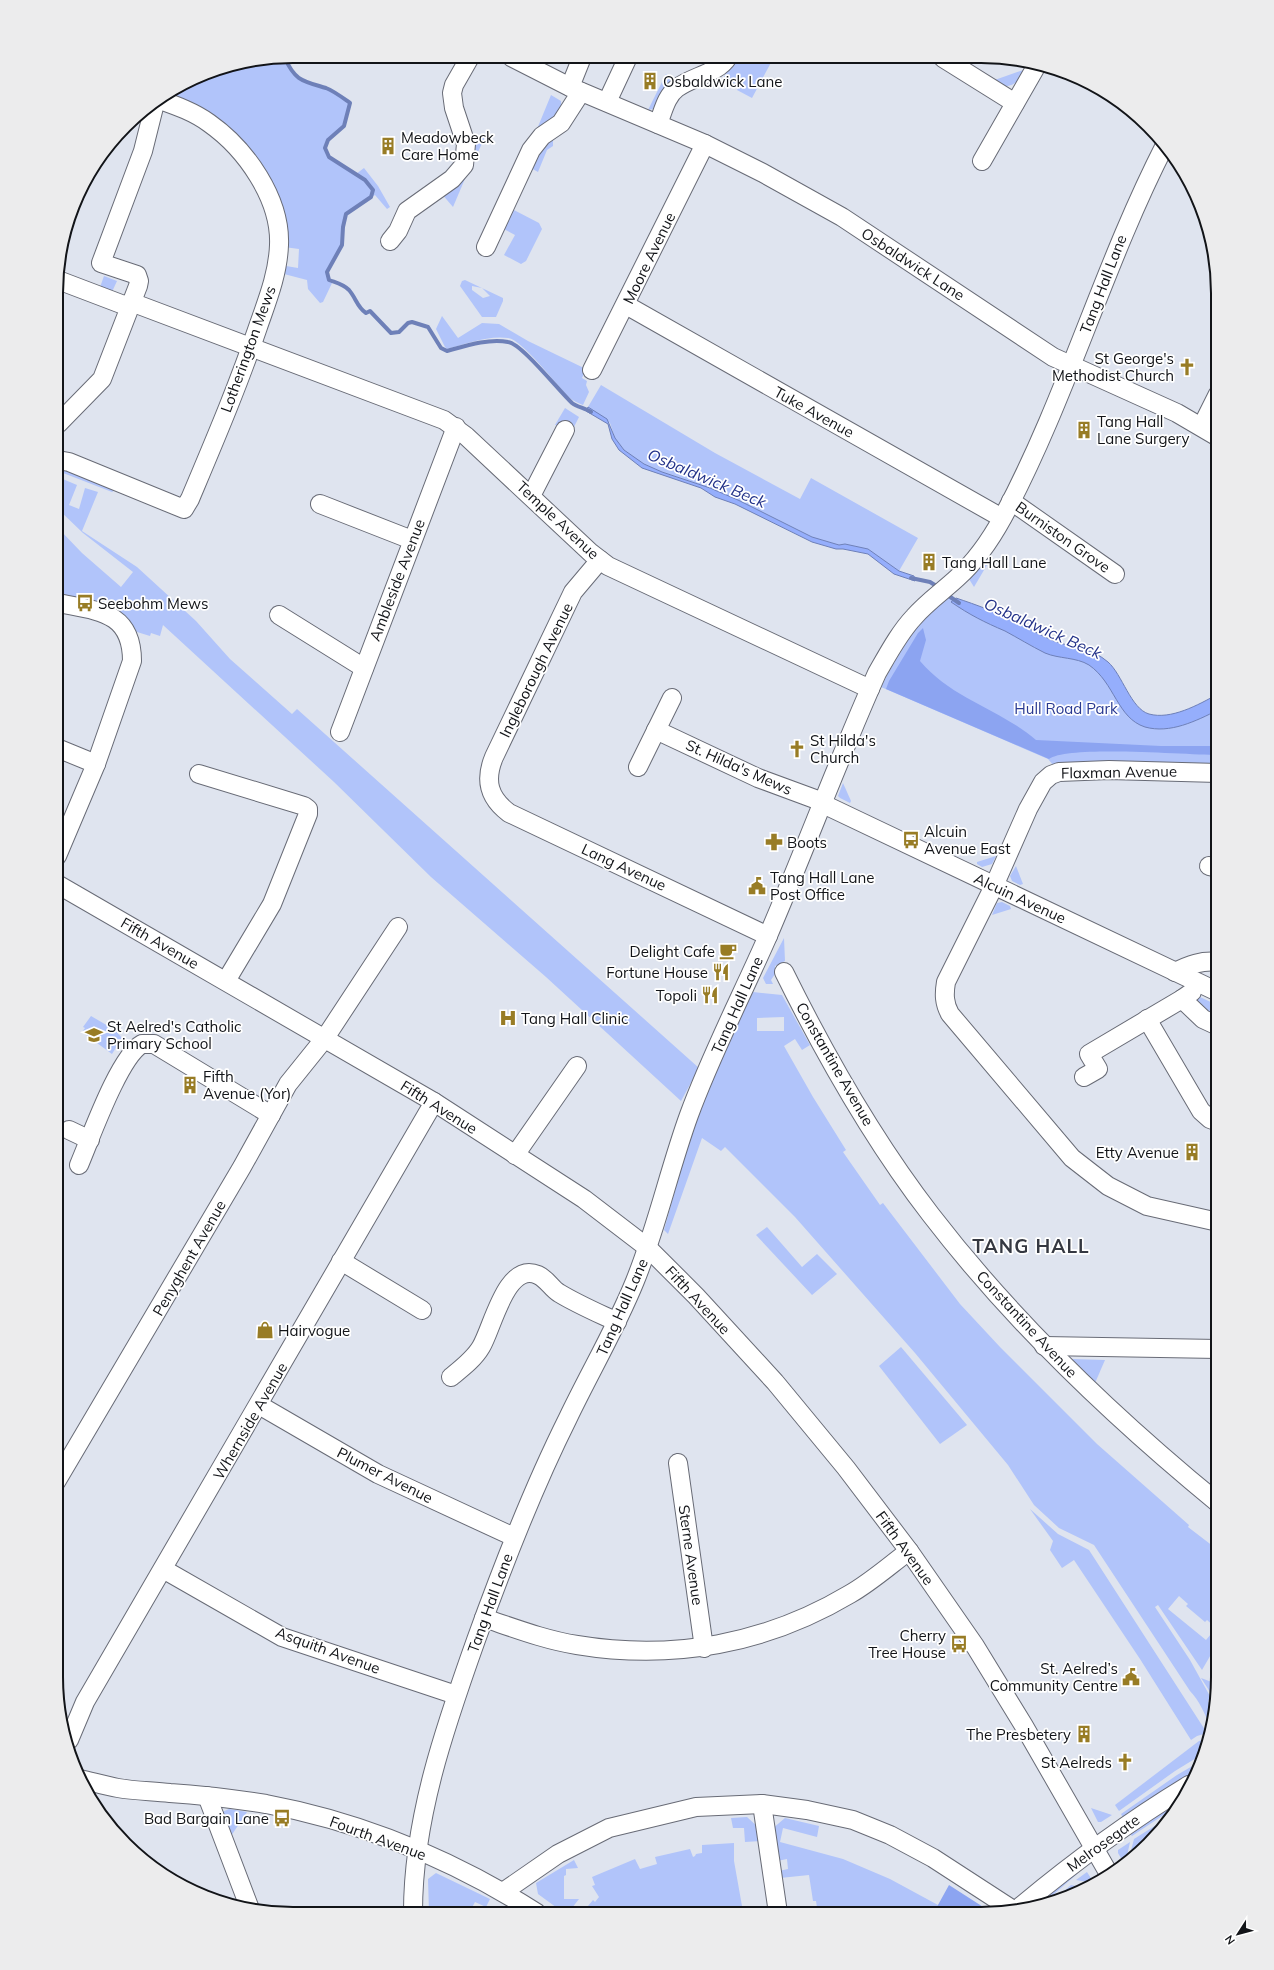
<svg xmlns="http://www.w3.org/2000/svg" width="1274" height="1970" font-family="Mulish,sans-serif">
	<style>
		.green { fill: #b1c4fa; fill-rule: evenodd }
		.forest { fill: #8ca4f1 }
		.water { fill: #95aefc; stroke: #6e80b8 }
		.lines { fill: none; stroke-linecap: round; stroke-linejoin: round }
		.stream { stroke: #6e80b8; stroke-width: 4 }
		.minor-casing { stroke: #686b76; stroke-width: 20 }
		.minor { stroke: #fff; stroke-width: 18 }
		.labels { text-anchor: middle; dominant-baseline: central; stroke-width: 3.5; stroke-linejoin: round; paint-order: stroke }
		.poi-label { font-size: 15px; fill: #121418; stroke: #fff; text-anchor: start }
		.street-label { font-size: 15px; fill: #121418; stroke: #fff }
		.park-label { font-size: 15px; fill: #293991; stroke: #fff }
		.water-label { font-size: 16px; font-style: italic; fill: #233289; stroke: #fff }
		.district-label { font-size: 19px; font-weight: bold; letter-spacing: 1px; fill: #353841; stroke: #fff }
		.rim { fill: none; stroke: #121418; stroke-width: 2 }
	</style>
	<rect width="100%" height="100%" fill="#dfe4ef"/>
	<g class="green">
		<polygon points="735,57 774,57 752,98 737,90 739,86 724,77"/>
		<path d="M285 58C295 81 303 81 326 88 334 91 343 98 350 103L344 126 328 140 325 148C332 162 343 165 356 174L364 168 378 186 390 207 387 209 375 195 346 214 343 227 342 245 327 272 329 280 333 281 323 302 320 303 308 289 307 280 284 274 286 266 298 268 299 249 284 247 267 181 168 95 202 74Z"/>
		<path d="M1029 68C1015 85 1011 91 989 82Z"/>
		<polygon points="666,74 676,79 666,85 653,109 648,110"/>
		<path d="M551 95 561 101C563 116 548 123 537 129Z"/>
		<polygon points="470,133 485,137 471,167"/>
		<polygon points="553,138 553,146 547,150 538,172 529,167 537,151"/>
		<polygon points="467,174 453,207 441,193"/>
		<polygon points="512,209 539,223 542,229 526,261 521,264 504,255 515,235 502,228"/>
		<polygon points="104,276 117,281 111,294 99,290"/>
		<path d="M465 280 503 298V301L496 317H482L460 286 462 281ZM472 286 482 288 490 296 483 298 472 290Z"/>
		<path d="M442 316 458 338 482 323 499 324 528 341 586 369 582 378 587 381 586 385 589 392 583 405C578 403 573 401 569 397 556 385 523 340 508 338 489 335 465 344 447 349L445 347 436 329Z"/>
		<polygon points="601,385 715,453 800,499 811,478 918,538 899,571 868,549 845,544 839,545 812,537 738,500 710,488 662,472 644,464 624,450 615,438 610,423 588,407"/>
		<polygon points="565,408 579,417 573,429 555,425"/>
		<polygon points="58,466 115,490 112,492 58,471"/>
		<polygon points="58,477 77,485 69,505 79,509 85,488 98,492 82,531 137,567 196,621 230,659 292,714 297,709 699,1068 681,1101 546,977 431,877 334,782 163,625 160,636 151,633 150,636 137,632 128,623 58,600 58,528 82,553 121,587 133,572 83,533 58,509"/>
		<polygon points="984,563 987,565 974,587 969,579"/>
		<path d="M951 594 958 603 1092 659 1137 717 1153 722 1218 702V773L1059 772 1048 759 881 687C900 651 918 618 951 594Z"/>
		<polygon points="843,783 851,801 850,803 840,798 838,796"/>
		<polygon points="996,856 992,864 982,867 977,864 977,862"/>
		<polygon points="1016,866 1023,884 1020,885 1012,881 1010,876"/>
		<polygon points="1002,902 1010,906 1011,909 992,915 997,903"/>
		<polygon points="784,938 785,961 775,966 775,974 771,980 773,984 766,984 763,978"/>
		<path d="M753 992 782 995 810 1045 802 1050 795 1039 784 1046 813 1097 846 1150 843 1152 880 1205 883 1203 960 1304 1000 1347 1097 1444 1189 1525 1188 1527 1218 1550 1217 1644 1202 1670 1158 1605 1155 1607 1190 1660 1211 1698 1208 1701 1214 1712 1211 1726C1204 1714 1200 1701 1190 1691L1094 1545 1059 1528 1034 1505 1008 1465 915 1353 795 1217 725 1147 721 1151 702 1138 668 1234 664 1230 692 1130 719 1059ZM784 1017V1031H757V1018ZM1179 1596 1188 1604 1186 1606 1205 1622 1207 1620 1216 1628 1206 1640 1168 1609Z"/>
		<polygon points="1200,997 1217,1005 1210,1016 1196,1005 1196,999"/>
		<polygon points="91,1016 115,1030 122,1038 112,1054 82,1032 85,1028 83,1027"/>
		<polygon points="767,1227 802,1267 817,1254 837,1274 812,1295 756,1235"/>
		<polygon points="901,1347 967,1425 940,1444 879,1366"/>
		<polygon points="1072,1359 1105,1360 1095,1383"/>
		<polygon points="1030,1509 1058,1534 1089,1550 1207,1733 1197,1736 1191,1740 1140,1659 1074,1560 1062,1568 1050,1550 1053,1541"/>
		<polygon points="1201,1678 1217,1684 1217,1696 1214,1698"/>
		<polygon points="1208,1738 1206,1752 1175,1771 1119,1811 1115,1805 1199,1741"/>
		<polygon points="1201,1761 1197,1770 1123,1818 1121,1814 1177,1775"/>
		<polygon points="1182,1797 1177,1806 1132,1836 1129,1833"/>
		<polygon points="1091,1808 1112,1815 1101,1822 1098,1822"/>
		<polygon points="229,1809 247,1812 229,1839 220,1813"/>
		<polygon points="1172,1815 1169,1821 1128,1862 1134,1839"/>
		<polygon points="747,1817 759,1828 761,1841 745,1842 744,1828 733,1828 731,1818"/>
		<polygon points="785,1818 819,1826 817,1837 783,1828 780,1842 843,1859 890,1879 938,1905 933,1914 818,1914 816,1901 813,1901 809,1875 780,1878 779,1871 788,1869 787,1859 777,1861 772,1829"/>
		<polygon points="1130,1842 1125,1865 1118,1853 1118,1850"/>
		<polygon points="734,1843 734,1861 742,1906 740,1913 619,1913 622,1909 618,1906 615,1910 615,1913 603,1913 595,1906 592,1909 588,1906 593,1900 595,1902 599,1897 592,1886 595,1885 592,1877 635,1859 640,1869 657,1864 655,1857 690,1849 693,1857 695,1856 696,1854 702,1853 702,1845"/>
		<polygon points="574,1860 578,1868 566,1869 566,1875 564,1876 564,1899 579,1899 568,1913 564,1913 538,1894 536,1883"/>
		<polygon points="1075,1870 1077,1874 1046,1901 1036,1903"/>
		<polygon points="1087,1872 1094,1883 1076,1880"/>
		<polygon points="436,1873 490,1899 486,1907 475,1902 469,1913 453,1913 453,1910 429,1912 428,1879"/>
		<polygon points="1071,1885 1086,1888 1072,1896 1055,1899"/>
	</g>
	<g class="forest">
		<path d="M923 628 926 640 920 661C952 699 1000 709 1036 740L1161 746H1218V755C1187 755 1068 745 1049 759L886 689 889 681 918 633Z"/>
		<polygon points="949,1885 991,1912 982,1914 927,1914 933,1914"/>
	</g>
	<g class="water">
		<polygon points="588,407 607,419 615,438 624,450 644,464 662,472 710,488 738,500 812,537 839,545 845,544 868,549 899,571 914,576 915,581 894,574 868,554 843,549 836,549 812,542 735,504 715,497 701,488 642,468 619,450 612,439 608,424 586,411"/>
		<path d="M956 598C977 605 996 612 1016 622 1029 628 1041 636 1054 641 1073 648 1092 648 1108 662 1122 674 1131 709 1149 714 1171 720 1198 705 1218 694V710C1196 721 1170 734 1145 727 1117 718 1115 683 1089 665 1076 657 1059 659 1045 653 1031 646 1018 638 1005 631 984 622 970 615 951 602Z"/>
	</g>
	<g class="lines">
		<g class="stream">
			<path d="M285 58C295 81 303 81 326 88 334 91 343 98 350 103L344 126 328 140 325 148 329 157 365 180 373 190 371 197 346 214 343 227 342 245 327 272 329 280C337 283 343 284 349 290 356 298 357 307 366 313L370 311 391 333 399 332 408 323 412 322 428 327 441 348 447 351C465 346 489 338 508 342 522 344 558 390 572 403 577 407 585 408 591 412"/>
			<polyline points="911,578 930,582 938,587"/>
			<polyline points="946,594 959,603"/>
		</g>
		<g class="minor-casing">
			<g id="minor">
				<polyline points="511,57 570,87 705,144 763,173 842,217 1053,357 1177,413 1218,437"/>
				<polyline points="943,58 1015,103"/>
				<polyline points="570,87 582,57"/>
				<polyline points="607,102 628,57"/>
				<path d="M658 124C663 112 666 96 677 88 693 76 717 74 728 57"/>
				<polyline points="982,161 1037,65"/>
				<polyline points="390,241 398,231 407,211 452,179 464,165 466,144 454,108 452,93 454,85 470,57"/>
				<polyline points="486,247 531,150 542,136 561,123 581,92"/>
				<polyline points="58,280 129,307"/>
				<polyline points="131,302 444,420 466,436 591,553 608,566 870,689"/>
				<polyline points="626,305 1002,518"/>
				<polyline points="592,370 705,144"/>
				<polyline points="58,424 102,379 138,286 139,281 137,275 101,263 143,151 155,103"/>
				<polyline points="1202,426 1218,394"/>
				<path d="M58 460 69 462 184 509 190 499C214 442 238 386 258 327 267 301 278 274 279 245 281 199 246 149 209 123 194 112 177 106 160 100"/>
				<polyline points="531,496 565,430"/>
				<polyline points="1011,501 1115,574"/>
				<polyline points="320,504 412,540"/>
				<path d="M600 560 573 592 494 757C484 781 489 798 509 813L768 936"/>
				<polyline points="279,615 364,668"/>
				<polyline points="656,730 758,778 823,802"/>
				<polyline points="340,732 456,427"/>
				<polyline points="57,748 96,764"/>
				<polyline points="638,767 672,698"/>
				<polyline points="199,774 304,806 308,809 308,814 272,904 226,981"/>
				<polyline points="823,804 1218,992"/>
				<path d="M57 856 96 764 132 661C132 611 97 611 58 603"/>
				<polyline points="1209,866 1218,868"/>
				<polyline points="57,884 434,1102 584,1199 648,1248 696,1296 775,1382 846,1468 909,1551 975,1646 1024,1726 1109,1874"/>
				<path d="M784 972C826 1057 873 1140 931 1215 1014 1323 1113 1417 1218 1503"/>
				<path d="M1175 972C1189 965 1202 960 1218 962"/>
				<polyline points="1192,992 1182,999 1203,1019 1218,1026"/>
				<polyline points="1147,1019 1201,1111 1210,1119 1218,1122"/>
				<polyline points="1084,1077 1098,1069 1089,1054 1182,999"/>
				<polyline points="69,1130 90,1140"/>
				<polyline points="515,1155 577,1066"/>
				<path d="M79 1165C91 1137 119 1057 142 1044H154L271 1115"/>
				<path d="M1218 1222 1147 1206 1108 1186 1072 1158 950 1014C944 1003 944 994 946 982L994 886 1028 809 1043 782 1051 775 1059 772 1109 770 1218 773"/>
				<polyline points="341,1261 422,1310"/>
				<polyline points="1044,1346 1218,1349"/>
				<path d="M451 1377C462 1368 474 1359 481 1347 493 1327 506 1261 538 1275 547 1279 552 1289 559 1293 577 1304 598 1313 617 1322"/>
				<polyline points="259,1405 378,1474 514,1537"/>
				<polyline points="678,1463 704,1648"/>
				<polyline points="56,1482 242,1167 288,1084 325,1038 398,927"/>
				<polyline points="163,1569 282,1637 456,1695"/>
				<path d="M484 1618C514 1628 545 1640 577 1645 673 1661 766 1644 850 1594 871 1582 890 1565 909 1551"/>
				<polyline points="69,1740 85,1702 434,1102"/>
				<path d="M80 1779C93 1782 106 1786 118 1788 135 1791 153 1791 170 1793 202 1795 234 1799 266 1804 362 1822 455 1861 537 1913"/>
				<polyline points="207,1796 250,1909"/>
				<polyline points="762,1804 778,1913"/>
				<polyline points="503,1892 558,1854 609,1828 696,1807 762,1804 807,1810 853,1820 890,1835 933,1858 1010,1908"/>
				<path d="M1021 1906C1075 1861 1128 1822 1189 1785"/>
				<path d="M413 1912C413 1819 445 1727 476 1640 503 1565 532 1490 568 1418 590 1372 616 1328 635 1281 657 1227 669 1170 689 1115 711 1055 741 997 767 938 805 850 838 760 877 673 888 654 899 633 914 617 927 602 943 591 957 578 976 561 991 539 1003 517 1067 397 1103 266 1165 145"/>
			</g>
		</g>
		<use href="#minor" class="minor"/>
	</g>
	<defs>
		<g id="building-bare" transform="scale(1.38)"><path d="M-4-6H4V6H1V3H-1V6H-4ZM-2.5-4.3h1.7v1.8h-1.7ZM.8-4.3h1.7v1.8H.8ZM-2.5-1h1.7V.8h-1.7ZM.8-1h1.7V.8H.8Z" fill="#987c25" stroke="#fff" stroke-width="2.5" paint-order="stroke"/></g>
		<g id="church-bare" transform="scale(1.38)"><path d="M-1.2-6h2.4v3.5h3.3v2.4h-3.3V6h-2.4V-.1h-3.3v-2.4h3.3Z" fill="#987c25" stroke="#fff" stroke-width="2.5" paint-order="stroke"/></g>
		<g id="bus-bare" transform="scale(1.38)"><path d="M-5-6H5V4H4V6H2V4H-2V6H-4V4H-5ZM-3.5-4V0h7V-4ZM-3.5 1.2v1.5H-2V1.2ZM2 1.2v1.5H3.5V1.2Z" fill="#987c25" stroke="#fff" stroke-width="2.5" paint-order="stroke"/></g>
		<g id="pharmacy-bare" transform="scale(1.38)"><path d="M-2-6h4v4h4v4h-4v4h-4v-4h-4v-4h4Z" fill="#987c25" stroke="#fff" stroke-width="2.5" paint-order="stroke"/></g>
		<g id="civic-bare" transform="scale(1.38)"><path d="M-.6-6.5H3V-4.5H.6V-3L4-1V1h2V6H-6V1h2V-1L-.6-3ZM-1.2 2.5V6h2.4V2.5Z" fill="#987c25" stroke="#fff" stroke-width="2.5" paint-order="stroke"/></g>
		<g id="cafe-bare" transform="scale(1.38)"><path d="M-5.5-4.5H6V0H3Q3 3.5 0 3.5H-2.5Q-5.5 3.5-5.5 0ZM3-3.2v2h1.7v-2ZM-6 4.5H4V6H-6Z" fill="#987c25" stroke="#fff" stroke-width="2.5" paint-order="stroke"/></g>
		<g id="restaurant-bare" transform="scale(1.38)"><path d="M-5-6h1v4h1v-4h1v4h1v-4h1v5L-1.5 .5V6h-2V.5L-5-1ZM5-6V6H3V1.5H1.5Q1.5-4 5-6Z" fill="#987c25" stroke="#fff" stroke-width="2.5" paint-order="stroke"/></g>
		<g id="hospital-bare" transform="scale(1.38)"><path d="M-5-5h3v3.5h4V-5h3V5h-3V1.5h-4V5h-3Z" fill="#987c25" stroke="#fff" stroke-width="2.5" paint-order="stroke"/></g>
		<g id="school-bare" transform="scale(1.38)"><path d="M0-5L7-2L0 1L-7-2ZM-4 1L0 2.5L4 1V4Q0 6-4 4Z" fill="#987c25" stroke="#fff" stroke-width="2.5" paint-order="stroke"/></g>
		<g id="shop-bare" transform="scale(1.38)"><path d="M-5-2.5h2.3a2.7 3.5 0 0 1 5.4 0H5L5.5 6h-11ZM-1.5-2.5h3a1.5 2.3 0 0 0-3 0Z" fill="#987c25" stroke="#fff" stroke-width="2.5" paint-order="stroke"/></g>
	</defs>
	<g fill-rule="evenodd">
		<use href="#building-bare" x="650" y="81"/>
		<use href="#building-bare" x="388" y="146"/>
		<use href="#church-bare" x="1187" y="367"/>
		<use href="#building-bare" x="1084" y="430"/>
		<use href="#building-bare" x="929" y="562"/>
		<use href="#bus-bare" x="85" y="603"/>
		<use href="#church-bare" x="797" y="749"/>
		<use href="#bus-bare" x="911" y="840"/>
		<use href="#pharmacy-bare" x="774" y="842"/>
		<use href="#civic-bare" x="757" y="886"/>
		<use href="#cafe-bare" x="728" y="951"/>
		<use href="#restaurant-bare" x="721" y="972"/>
		<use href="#restaurant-bare" x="710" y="995"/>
		<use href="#hospital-bare" x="508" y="1018"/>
		<use href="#school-bare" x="94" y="1035"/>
		<use href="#building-bare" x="190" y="1085"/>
		<use href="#building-bare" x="1192" y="1152"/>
		<use href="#shop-bare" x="265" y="1330"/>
		<use href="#bus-bare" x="959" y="1644"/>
		<use href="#civic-bare" x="1131" y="1677"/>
		<use href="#building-bare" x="1084" y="1734"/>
		<use href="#church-bare" x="1125" y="1762"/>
		<use href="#bus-bare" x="282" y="1818"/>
	</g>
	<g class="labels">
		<g class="poi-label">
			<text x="663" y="81">Osbaldwick Lane</text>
			<text x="401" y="137">Meadowbeck<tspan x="401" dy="17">Care Home</tspan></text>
			<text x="1174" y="358" text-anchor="end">St George's<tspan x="1174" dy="17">Methodist Church</tspan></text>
			<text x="1097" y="421">Tang Hall<tspan x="1097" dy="17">Lane Surgery</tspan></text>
			<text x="942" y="562">Tang Hall Lane</text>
			<text x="98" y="603">Seebohm Mews</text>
			<text x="810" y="740">St Hilda's<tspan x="810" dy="17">Church</tspan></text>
			<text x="924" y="831">Alcuin<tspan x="924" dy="17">Avenue East</tspan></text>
			<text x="787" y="842">Boots</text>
			<text x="770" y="877">Tang Hall Lane<tspan x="770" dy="17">Post Office</tspan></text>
			<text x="715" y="951" text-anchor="end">Delight Cafe</text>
			<text x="708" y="972" text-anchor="end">Fortune House</text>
			<text x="697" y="995" text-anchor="end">Topoli</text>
			<text x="521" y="1018">Tang Hall Clinic</text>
			<text x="107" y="1026">St Aelred's Catholic<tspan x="107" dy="17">Primary School</tspan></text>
			<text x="203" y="1076">Fifth<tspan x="203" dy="17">Avenue (Yor)</tspan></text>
			<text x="1179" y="1152" text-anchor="end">Etty Avenue</text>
			<text x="278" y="1330">Hairvogue</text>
			<text x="946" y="1635" text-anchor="end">Cherry<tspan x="946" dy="17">Tree House</tspan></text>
			<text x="1118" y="1668" text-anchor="end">St. Aelred’s<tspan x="1118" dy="17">Community Centre</tspan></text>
			<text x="1071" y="1734" text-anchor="end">The Presbetery</text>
			<text x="1112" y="1762" text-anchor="end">St Aelreds</text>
			<text x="269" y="1818" text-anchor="end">Bad Bargain Lane</text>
		</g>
		<g class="street-label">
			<text transform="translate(649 258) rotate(-64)">Moore Avenue</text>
			<text transform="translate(913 264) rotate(33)">Osbaldwick Lane</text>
			<text transform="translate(1103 284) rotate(-69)">Tang Hall Lane</text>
			<text transform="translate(248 349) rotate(-70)">Lotherington Mews</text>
			<text transform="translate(814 412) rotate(29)">Tuke Avenue</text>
			<text transform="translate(558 520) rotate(43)">Temple Avenue</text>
			<text transform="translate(1063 537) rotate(35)">Burniston Grove</text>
			<text transform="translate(397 580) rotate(-69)">Ambleside Avenue</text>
			<text transform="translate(536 670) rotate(-64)">Ingleborough Avenue</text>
			<text transform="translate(739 767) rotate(24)">St. Hilda's Mews</text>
			<text transform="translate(1119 772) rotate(-1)">Flaxman Avenue</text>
			<text transform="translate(624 867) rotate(25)">Lang Avenue</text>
			<text transform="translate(1020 898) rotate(25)">Alcuin Avenue</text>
			<text transform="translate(160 943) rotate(30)">Fifth Avenue</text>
			<text transform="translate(737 1005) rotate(-66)">Tang Hall Lane</text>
			<text transform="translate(835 1064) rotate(60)">Constantine Avenue</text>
			<text transform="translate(439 1107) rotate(32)">Fifth Avenue</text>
			<text transform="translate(189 1258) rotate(-60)">Penyghent Avenue</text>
			<text transform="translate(698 1300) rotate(47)">Fifth Avenue</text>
			<text transform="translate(622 1307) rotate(-66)">Tang Hall Lane</text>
			<text transform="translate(1027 1324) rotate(47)">Constantine Avenue</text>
			<text transform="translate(250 1421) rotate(-60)">Whernside Avenue</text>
			<text transform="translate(385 1475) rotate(27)">Plumer Avenue</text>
			<text transform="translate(905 1548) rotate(54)">Fifth Avenue</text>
			<text transform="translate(691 1555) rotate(82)">Sterne Avenue</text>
			<text transform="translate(490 1603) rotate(-70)">Tang Hall Lane</text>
			<text transform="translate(328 1650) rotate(20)">Asquith Avenue</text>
			<text transform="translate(378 1838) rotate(20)">Fourth Avenue</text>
			<text transform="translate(1103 1843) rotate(-36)">Melrosegate</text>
		</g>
		<g class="park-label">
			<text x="1066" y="708">Hull Road Park</text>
		</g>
		<g class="water-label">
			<text transform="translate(707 478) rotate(23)">Osbaldwick Beck</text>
			<text transform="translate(1043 628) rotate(24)">Osbaldwick Beck</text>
		</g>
		<g class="district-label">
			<text x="1031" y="1246">TANG HALL</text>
		</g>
	</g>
	<path d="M0 0H1274V1970H0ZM293 63H981A230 230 0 0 1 1211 293V1677A230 230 0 0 1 981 1907H293A230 230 0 0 1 63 1677V293A230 230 0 0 1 293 63Z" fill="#ececed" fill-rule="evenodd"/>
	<path class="rim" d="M293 63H981A230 230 0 0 1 1211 293V1677A230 230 0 0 1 981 1907H293A230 230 0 0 1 63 1677V293A230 230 0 0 1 293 63Z"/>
	<g transform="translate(1238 1934) rotate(234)" stroke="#ffffff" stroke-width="3" paint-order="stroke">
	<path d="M0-3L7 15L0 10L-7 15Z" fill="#121418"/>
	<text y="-6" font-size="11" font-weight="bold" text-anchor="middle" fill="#121418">N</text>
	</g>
</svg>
